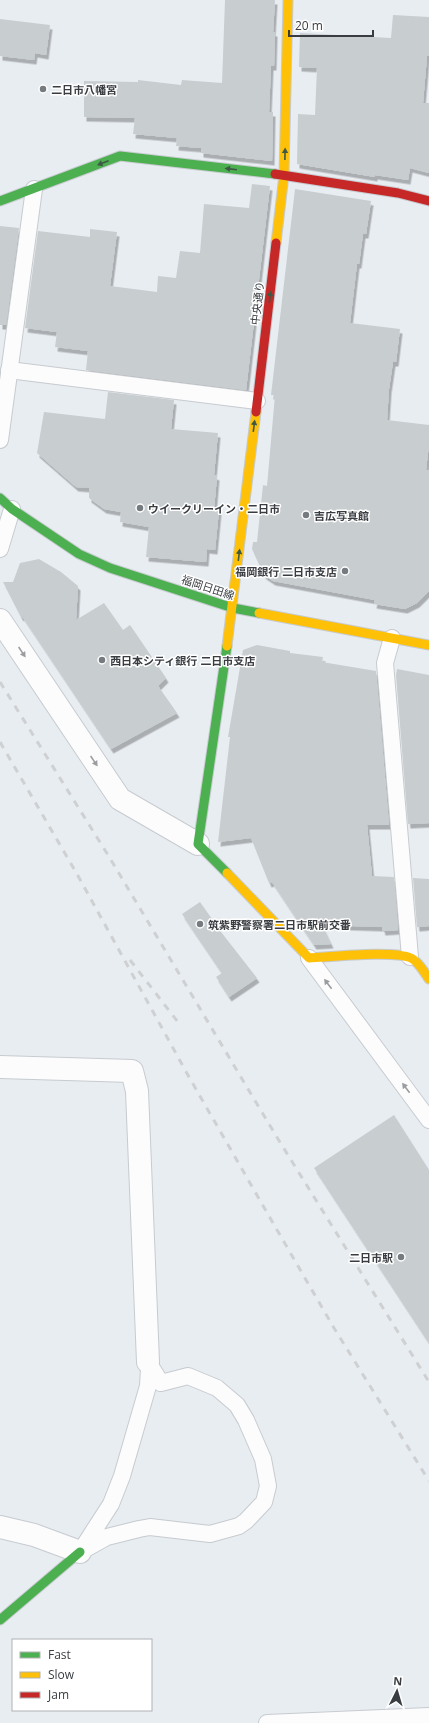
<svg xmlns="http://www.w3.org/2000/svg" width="429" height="1723" font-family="'Open Sans','Noto Sans JP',sans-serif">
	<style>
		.building { fill: #c8cdd0; filter: url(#shadow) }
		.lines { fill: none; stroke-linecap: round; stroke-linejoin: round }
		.lane-casing { stroke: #c7cbcf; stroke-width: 18 }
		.street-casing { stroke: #c7cbcf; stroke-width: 24 }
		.fast-casing { stroke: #c7cbcf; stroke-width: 11 }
		.slow-casing { stroke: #c7cbcf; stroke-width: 11 }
		.jam-casing { stroke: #c7cbcf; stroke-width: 11 }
		.lane { stroke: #fcfcfd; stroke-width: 16 }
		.street { stroke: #fcfcfd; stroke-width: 22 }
		.fast { stroke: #4caf50; stroke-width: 9 }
		.slow { stroke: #ffc107; stroke-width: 9 }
		.jam { stroke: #c62828; stroke-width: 9 }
		.rail { stroke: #ced0d2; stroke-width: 3; stroke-dasharray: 7 7; stroke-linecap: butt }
		.oneway { fill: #3e5a45 }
		.oneway2 { fill: #9a9c9f }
		.poi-dot { fill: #767b7f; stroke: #fff; stroke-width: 1.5 }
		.labels { text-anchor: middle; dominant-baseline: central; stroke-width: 3; stroke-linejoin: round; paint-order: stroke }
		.poi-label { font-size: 11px; font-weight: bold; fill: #393d41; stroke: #fff; text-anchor: start }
		.street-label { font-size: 11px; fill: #393d41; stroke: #fff }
	</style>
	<defs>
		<filter id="shadow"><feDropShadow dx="2.5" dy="4.5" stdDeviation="0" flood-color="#0004"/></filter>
	</defs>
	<rect width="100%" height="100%" fill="#e8edf2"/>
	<g class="building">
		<polygon points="225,0 275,0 273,32 275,32 274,66 271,66 269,112 273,112 272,161 201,153 201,148 176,146 177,138 133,134 135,118 84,117 84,81 138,82 138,80 181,85 182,80 222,83"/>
		<polygon points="393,15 429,17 429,56 427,56 423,103 429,103 429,173 410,168 408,180 375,175 375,177 297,164 298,114 315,115 317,68 299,67 300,33 391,38"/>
		<polygon points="0,19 50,25 46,55 35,53 34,60 0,56"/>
		<polygon points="252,184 270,186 246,390 86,370 88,351 55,347 57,332 25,328 38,231 90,237 90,229 117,232 110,286 157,292 158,276 176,278 180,251 200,253 204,204 249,208"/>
		<polygon points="295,189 371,201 366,234 363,234 359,264 357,264 350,323 400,329 396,362 393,362 389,389 387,420 429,425 429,444 426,470 429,470 429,591 417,603 405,609 374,604 375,600 273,581 264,575 252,549 253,542 257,542 263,485 267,486 275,395 271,395"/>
		<polygon points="0,226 19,228 6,325 0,325"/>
		<polygon points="108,392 174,400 171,429 218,433 214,475 217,476 214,510 219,510 215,550 207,549 206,562 146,557 149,527 120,522 121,512 104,509 89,498 89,488 76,487 37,453 44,412 105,419"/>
		<polygon points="39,559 61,572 78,586 76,620 104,603 123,630 130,625 166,678 158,686 177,713 111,749 22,616 21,617 3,582 13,582 20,563"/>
		<polygon points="257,645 290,651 290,653 323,657 322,662 376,671 389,825 367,825 372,876 394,877 398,930 383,931 382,927 322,925 331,944 314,945 272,882 269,883 251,838 218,842 230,737 228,737 243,650"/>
		<polygon points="397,669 429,675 429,823 408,824 396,675"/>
		<polygon points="413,878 429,879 429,926 417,927"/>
		<polygon points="200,902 221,932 257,978 229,997 216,977 222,973 182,914"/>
		<polygon points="394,1115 429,1170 429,1343 314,1168"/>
	</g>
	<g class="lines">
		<g class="lane-casing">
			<g id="lane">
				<polyline points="9,370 257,401"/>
				<polyline points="0,440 34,189"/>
				<polyline points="0,549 12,509"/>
				<polyline points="392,638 385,663 410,957"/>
				<polyline points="309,958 429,1120"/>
				<polygon points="148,1362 161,1383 188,1376 217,1388 237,1405 246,1420 263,1459 268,1486 264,1502 246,1521 239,1526 210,1534 150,1527 139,1529 107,1537 80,1552 111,1504 122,1476 148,1386 149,1368"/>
				<polyline points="267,1723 429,1716"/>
			</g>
		</g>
		<g class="street-casing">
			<g id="street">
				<polyline points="0,620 120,799 198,844"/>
				<polyline points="0,1067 132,1071 137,1091 148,1362"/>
				<polyline points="0,1527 34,1535 80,1552"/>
			</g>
		</g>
		<g class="fast-casing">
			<g id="fast">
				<polyline points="0,201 120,156 275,174"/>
				<polyline points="0,498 12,509 79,554 110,568 233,608 259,613"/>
				<polyline points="227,873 198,844 227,646"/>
				<polyline points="0,1620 80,1552"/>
			</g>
		</g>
		<g class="slow-casing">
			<g id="slow">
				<polyline points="276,243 284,175 288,0"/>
				<polyline points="259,613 429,645"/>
				<polyline points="227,646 256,412"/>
				<path d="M227 873 309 958C331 957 393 950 411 958 419 962 424 972 429 979"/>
			</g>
		</g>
		<g class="jam-casing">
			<g id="jam">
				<polyline points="275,174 398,193 429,201"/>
				<polyline points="256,412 276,243"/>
			</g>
		</g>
		<use href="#lane" class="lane"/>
		<use href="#street" class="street"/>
		<use href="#fast" class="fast"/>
		<use href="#slow" class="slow"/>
		<use href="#jam" class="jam"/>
		<g class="rail">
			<polyline points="0,682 108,855 278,1139 429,1382"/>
			<polyline points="0,742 77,874 189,1077 273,1223 334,1328 429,1481"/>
			<polyline points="130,960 181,1026"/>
		</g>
	</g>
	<defs><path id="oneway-solid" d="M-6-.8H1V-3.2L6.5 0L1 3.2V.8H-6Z"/></defs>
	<g class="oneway">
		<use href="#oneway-solid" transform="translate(285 154) rotate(-89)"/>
		<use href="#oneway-solid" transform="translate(103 163) rotate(159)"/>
		<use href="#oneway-solid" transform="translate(231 169) rotate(-173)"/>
		<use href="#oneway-solid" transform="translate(270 297) rotate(-83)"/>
		<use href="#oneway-solid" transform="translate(254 426) rotate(-83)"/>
		<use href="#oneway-solid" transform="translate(239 555) rotate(-83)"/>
	</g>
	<g class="oneway2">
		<use href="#oneway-solid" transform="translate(22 652) rotate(56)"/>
		<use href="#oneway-solid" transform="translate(94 761) rotate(56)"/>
		<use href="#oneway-solid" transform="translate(328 984) rotate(-127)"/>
		<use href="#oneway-solid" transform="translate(406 1088) rotate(-127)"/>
	</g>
	<g class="poi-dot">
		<circle cx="43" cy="89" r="4"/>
		<circle cx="140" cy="508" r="4"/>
		<circle cx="306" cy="515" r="4"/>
		<circle cx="345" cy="571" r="4"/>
		<circle cx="102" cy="660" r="4"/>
		<circle cx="200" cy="924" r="4"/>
		<circle cx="401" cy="1257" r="4"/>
	</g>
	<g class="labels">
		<g class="poi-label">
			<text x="51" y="89">二日市八幡宮</text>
			<text x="148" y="508">ウイークリーイン・二日市</text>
			<text x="314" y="515">吉広写真館</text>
			<text x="337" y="571" text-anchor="end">福岡銀行 二日市支店</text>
			<text x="110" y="660">西日本シティ銀行 二日市支店</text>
			<text x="208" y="924">筑紫野警察署二日市駅前交番</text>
			<text x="393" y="1257" text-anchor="end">二日市駅</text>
		</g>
		<g class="street-label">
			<text transform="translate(257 303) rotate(-83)">中央通り</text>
			<text transform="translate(208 587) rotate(18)">福岡日田線</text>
		</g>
	</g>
	<rect x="12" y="1639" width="140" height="72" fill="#ffffff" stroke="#b0b1b3"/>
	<rect x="20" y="1652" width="20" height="6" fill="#4caf50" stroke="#b0b1b3"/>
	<text x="48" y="1659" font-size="12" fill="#393d41">Fast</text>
	<rect x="20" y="1672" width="20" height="6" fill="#ffc107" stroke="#b0b1b3"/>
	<text x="48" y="1679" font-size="12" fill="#393d41">Slow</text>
	<rect x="20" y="1692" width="20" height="6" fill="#c62828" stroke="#b0b1b3"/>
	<text x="48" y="1699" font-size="12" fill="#393d41">Jam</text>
	<g transform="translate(397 1691) rotate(5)" stroke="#ffffff" stroke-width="3" paint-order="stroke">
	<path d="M0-3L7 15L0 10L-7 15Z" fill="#393d41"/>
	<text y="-6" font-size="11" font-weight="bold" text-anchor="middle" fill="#393d41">N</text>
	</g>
	<path d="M289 30v6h84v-6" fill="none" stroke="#393d41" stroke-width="2"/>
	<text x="295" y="30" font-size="12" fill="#393d41" stroke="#ffffff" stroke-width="3" paint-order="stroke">20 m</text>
</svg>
